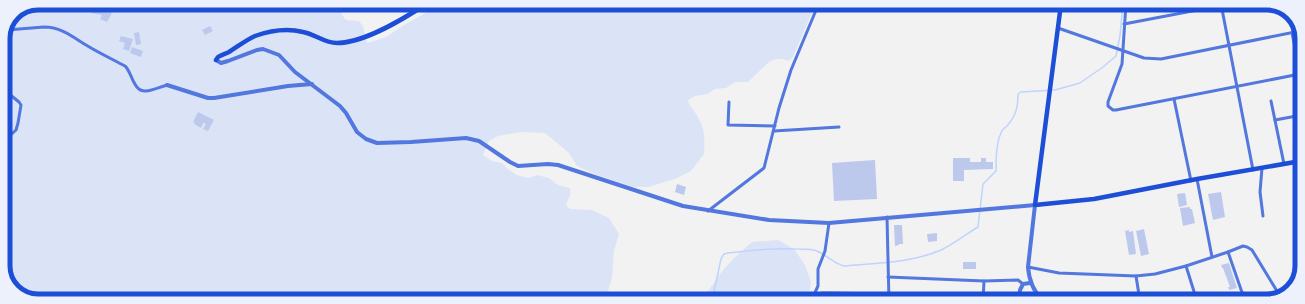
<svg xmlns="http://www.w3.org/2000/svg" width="1305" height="304" font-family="'Open Sans',sans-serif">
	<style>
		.green { fill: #dbe4f7 }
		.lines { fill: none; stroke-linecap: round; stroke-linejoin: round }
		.stream { stroke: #bfd3fe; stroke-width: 1.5 }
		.building { fill: #bdc9ec }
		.minor { stroke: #5277de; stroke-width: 3 }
		.tertiary { stroke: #5277de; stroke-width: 4 }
		.secondary { stroke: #1d4ed8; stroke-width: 4.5 }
		.rim { fill: none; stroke: #1d4ed8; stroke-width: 5 }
	</style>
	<rect width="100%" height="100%" fill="#f2f2f2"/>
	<g class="green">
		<path d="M38 3H339L342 15 346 20 359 21 363 26 367 43 386 37 404 25 443 3H816L793 57 789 61 782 59H776L769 62 748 82H735L726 88 715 89 708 94 695 96 688 100C689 107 693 108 696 114 705 128 705 138 704 154L691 171 675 179 648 187H633L597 175 577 166 569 153 545 133 520 132 498 136 489 141 483 155 492 161 502 163 508 169 517 175 529 178 537 175 549 178 558 185 570 188C572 197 567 199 566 206L571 209 592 210 609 218 619 234 614 251 612 278 605 301 31 300 12 289 3 270V38L14 13Z"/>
		<polygon points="1163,4 1214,4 1165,13"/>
		<polygon points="778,240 794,249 805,265 811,282 809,297 800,301 704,301 708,291 723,270 735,257 752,242"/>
	</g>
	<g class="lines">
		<path class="stream" d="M712 301 721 259 724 254 728 253C751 250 773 248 796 249 802 249 808 249 814 250 825 253 832 263 844 266 876 263 911 263 941 250 954 244 966 234 978 227L983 184 996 171C996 159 996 144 1001 133 1002 129 1004 129 1007 126 1016 116 1018 107 1018 94L1021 92 1055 90 1080 83 1103 67 1116 56 1120 36 1123 4"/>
	</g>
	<g class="building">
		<polygon points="94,6 103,10 104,8 111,11 111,13 112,13 107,22 100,19 102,15 91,13"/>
		<polygon points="210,26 213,31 205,35 202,30"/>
		<polygon points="139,32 141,44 136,45 134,33"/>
		<polygon points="121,36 133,39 129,51 123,49 125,43 119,41"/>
		<polygon points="132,47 143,51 141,57 130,53"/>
		<polygon points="198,112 214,120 208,131 203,129 206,124 203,123 201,128 194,124 195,123 193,122"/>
		<polygon points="953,158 970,158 970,162 981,162 981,158 986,158 986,162 993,162 993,169 964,170 964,181 953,181"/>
		<polygon points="875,160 877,199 834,201 832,163"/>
		<polygon points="677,184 686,187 684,195 675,192"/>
		<polygon points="1221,192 1225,217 1213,220 1208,194"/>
		<polygon points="1185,193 1187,205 1179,207 1177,194"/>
		<polygon points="1190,207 1190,209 1192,209 1195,223 1183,226 1180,208"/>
		<polygon points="894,225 902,225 903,244 899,244 899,245 895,246"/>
		<polygon points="1144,229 1149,254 1141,256 1136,231"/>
		<polygon points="1129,230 1129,232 1133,231 1136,254 1129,255 1125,231"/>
		<polygon points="937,233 937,241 928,242 927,234"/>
		<rect x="963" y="262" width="13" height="7"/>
		<polygon points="1229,263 1237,288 1229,290 1228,287 1230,287 1223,268 1222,268 1221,265"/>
	</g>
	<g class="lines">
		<g class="minor">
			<polyline points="1126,4 1122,64 1108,102 1108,106 1113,110 1116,110 1300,74"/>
			<polyline points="1221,4 1253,170"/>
			<polyline points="1124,24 1229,4"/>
			<polyline points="1058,28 1144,58 1161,59 1300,31"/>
			<path d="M7 30 44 27C61 27 73 37 86 45 99 53 112 59 125 66 132 72 133 92 146 91 152 91 160 87 167 85"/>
			<polyline points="1292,33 1302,83"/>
			<polyline points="3,89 19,102 21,105 18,123 16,130 3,142"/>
			<polyline points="1174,99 1191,181"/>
			<polyline points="1271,101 1284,164"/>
			<polyline points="729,102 728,125 775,126"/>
			<polyline points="1275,120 1302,115"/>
			<polyline points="774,131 839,127"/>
			<polyline points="1262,168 1260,192 1263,216"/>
			<polyline points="1197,179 1212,257"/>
			<polyline points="708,211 764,168 779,108 791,70 819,3"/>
			<polyline points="887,217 889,301"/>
			<polyline points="1228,252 1245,301"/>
			<polyline points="1186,266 1197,301"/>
			<polyline points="1028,267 1059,273 1136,276 1155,274 1186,266 1228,252 1243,246 1247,247 1252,250 1280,296"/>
			<polyline points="1136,276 1140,301"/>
			<polyline points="888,277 984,281 1018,280 1023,284"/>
			<polyline points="811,301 818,286 818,269 825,251 829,223"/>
			<polyline points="818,301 822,293 889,294"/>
			<polyline points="983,301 984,281"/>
			<polyline points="1188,301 1197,299"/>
		</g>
		<g class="tertiary">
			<path d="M216 60 221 63 228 61 257 50 263 49 279 55 295 72 340 106 346 113 357 132 366 139 377 143 411 142 466 138 479 141 510 162 518 166 548 164 558 165 683 206 769 220 829 223 1035 205 1028 267C1029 281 1033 291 1043 301"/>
			<polyline points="167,85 208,98 214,98 288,86 312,84"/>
			<polyline points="1019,301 1020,290 1023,284 1030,283"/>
		</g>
		<g class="secondary">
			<polyline points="1061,4 1035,205 1094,199 1197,179 1301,161"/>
			<path d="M216 60 218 57C221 55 225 54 229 52 237 47 246 40 255 36 269 31 287 28 303 32 315 34 324 43 337 43 365 43 405 18 428 3"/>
		</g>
	</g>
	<path d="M0 0H1305V304H0ZM38 10H1267A28 28 0 0 1 1295 38V266A28 28 0 0 1 1267 294H38A28 28 0 0 1 10 266V38A28 28 0 0 1 38 10Z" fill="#edf1fc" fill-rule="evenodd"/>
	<path class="rim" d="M38 10H1267A28 28 0 0 1 1295 38V266A28 28 0 0 1 1267 294H38A28 28 0 0 1 10 266V38A28 28 0 0 1 38 10Z"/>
</svg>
